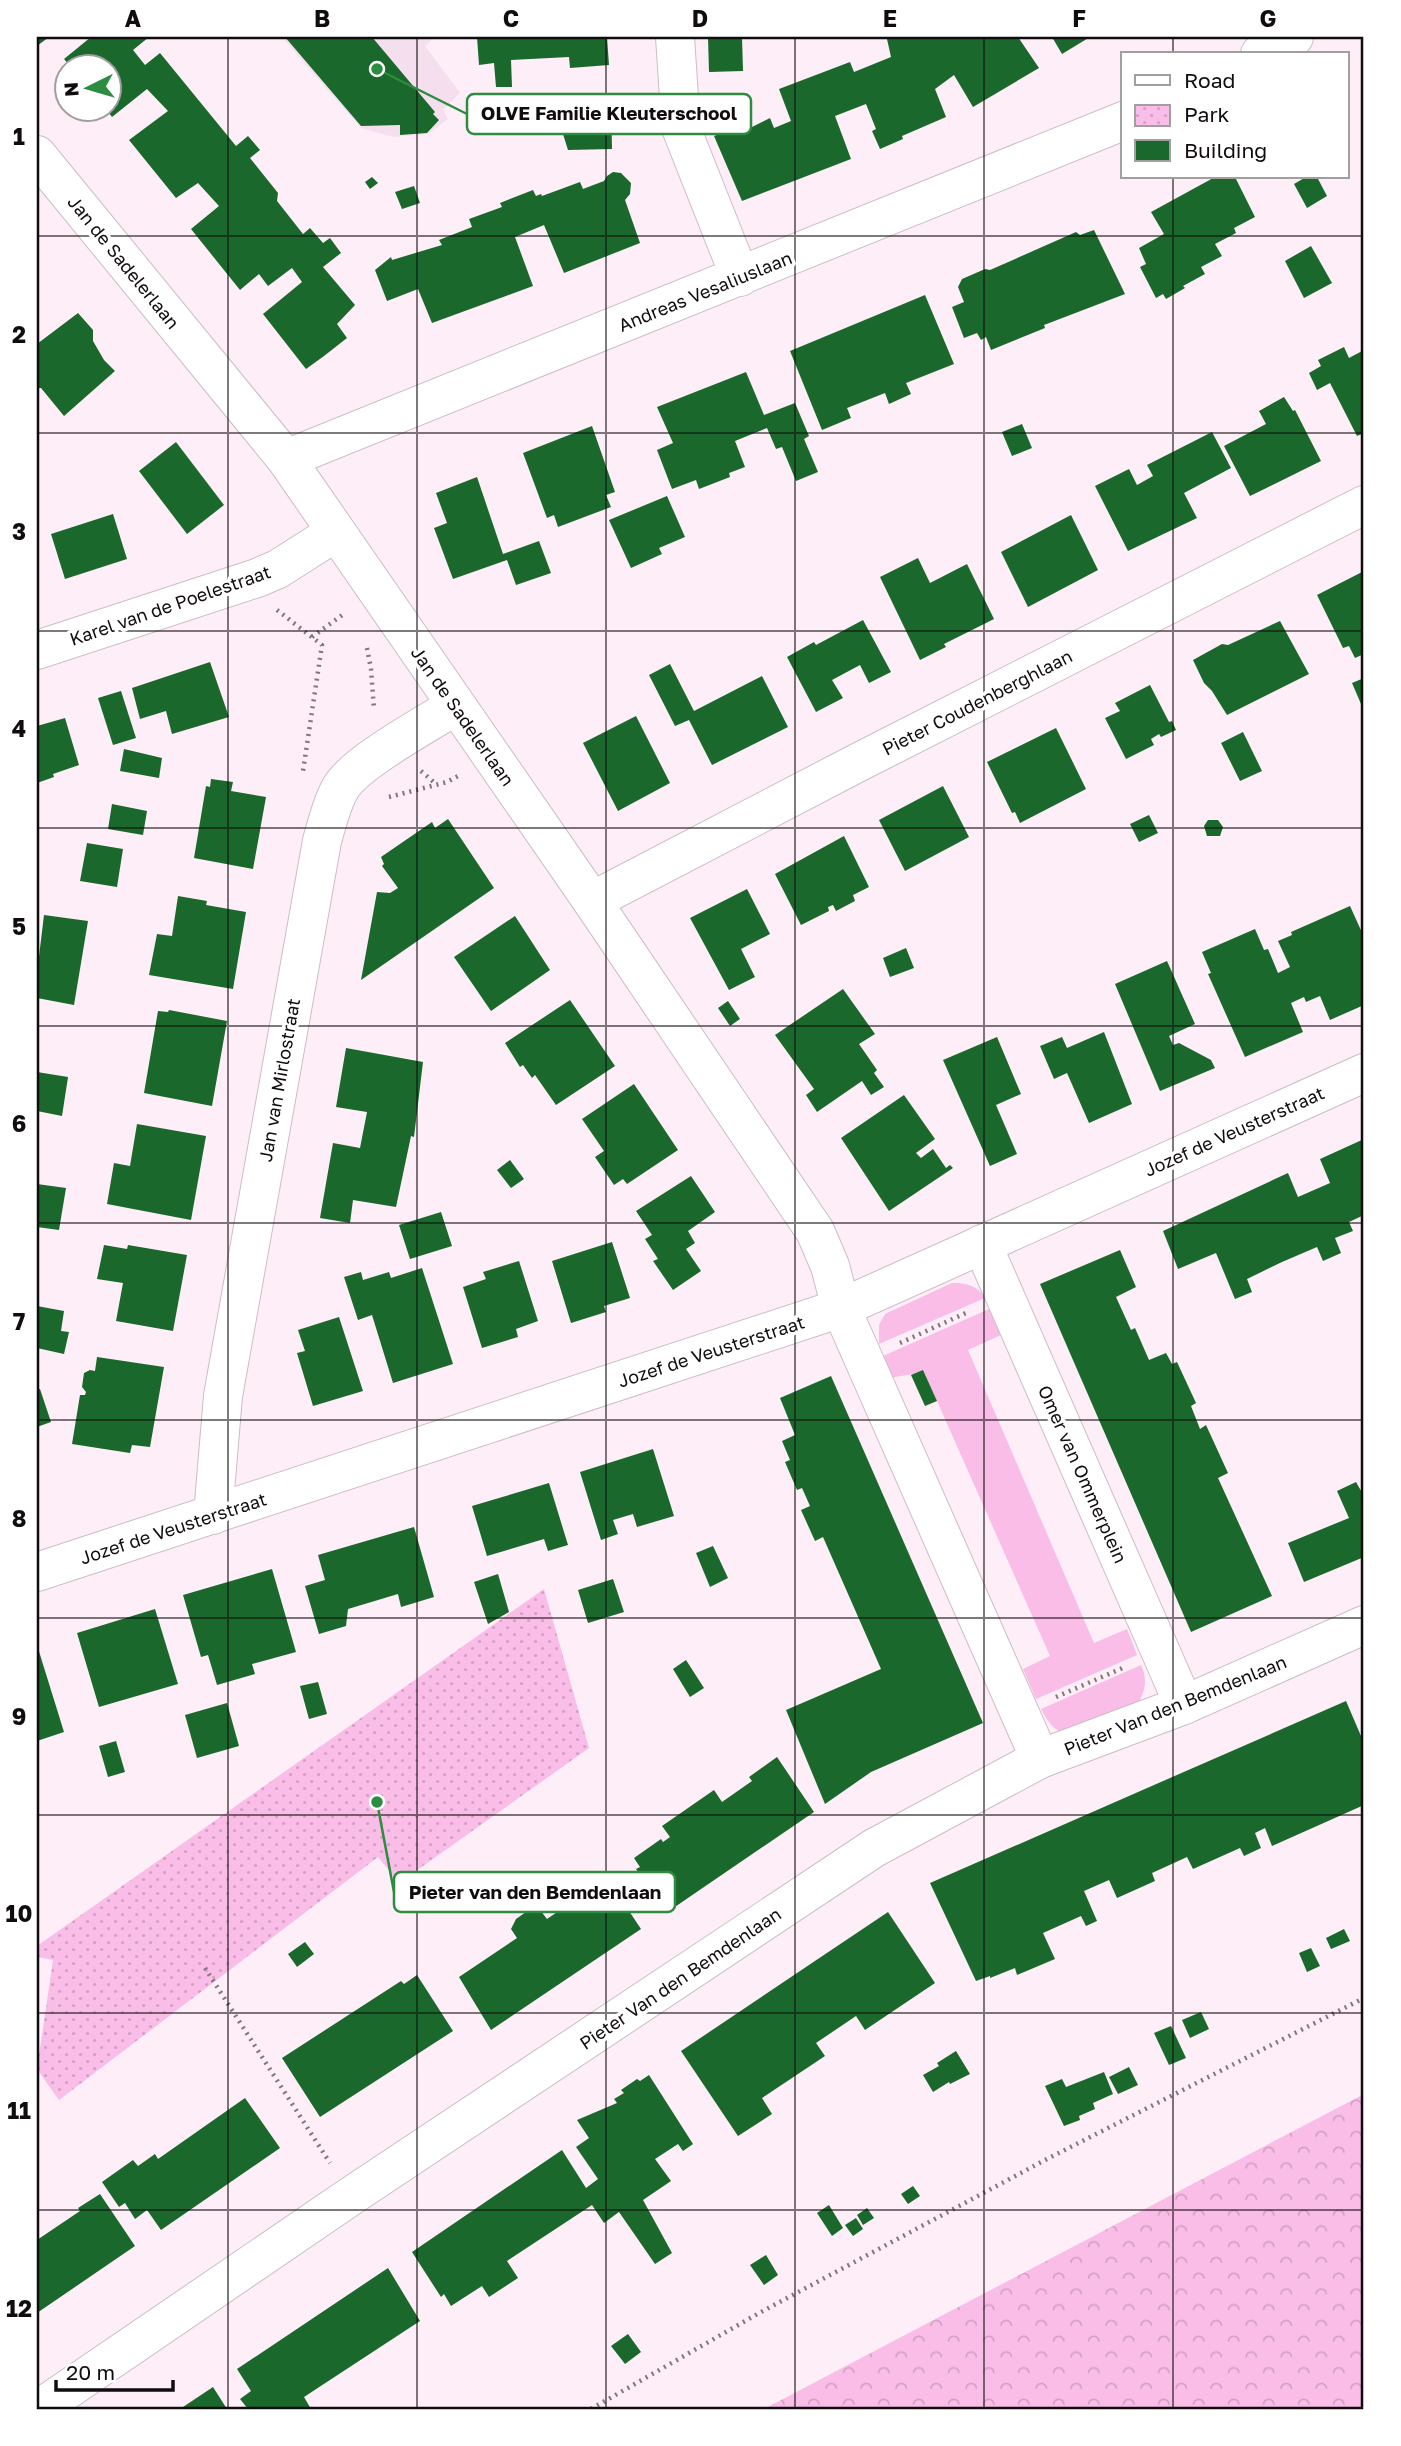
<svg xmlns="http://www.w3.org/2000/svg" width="1401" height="2446" font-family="'Golos Text',sans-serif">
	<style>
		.built { fill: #f5dfee }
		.grass { fill: #f9bde7 }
		.forest { fill: url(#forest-crowns) }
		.park { fill: url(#park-dots) }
		.building { fill: #1a682b }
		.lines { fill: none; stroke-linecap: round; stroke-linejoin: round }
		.street-casing { stroke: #ccbdc7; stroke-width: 40 }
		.path { stroke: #81777d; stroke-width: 4.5; stroke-dasharray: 2 5; stroke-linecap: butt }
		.street { stroke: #fff; stroke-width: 38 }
		.grid { fill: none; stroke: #110c0f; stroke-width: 2; stroke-opacity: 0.55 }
		.labels { text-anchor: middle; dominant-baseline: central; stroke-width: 7; stroke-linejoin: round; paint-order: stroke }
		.street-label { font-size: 18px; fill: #110c0f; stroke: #fff }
		.leader { fill: none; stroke: #2c8c3f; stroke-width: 2.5 }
		.callout-dot { fill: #2c8c3f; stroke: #fff; stroke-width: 2.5 }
		.callout { fill: #fff; stroke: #2c8c3f; stroke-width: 2.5 }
		.callout-label { font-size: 19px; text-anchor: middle; font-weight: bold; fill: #110c0f }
		.neatline { fill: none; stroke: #110c0f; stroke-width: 2.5 }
		.grid-label { font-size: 23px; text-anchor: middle; font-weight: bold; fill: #110c0f }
	</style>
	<defs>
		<pattern id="forest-crowns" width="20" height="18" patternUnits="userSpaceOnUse" patternTransform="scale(1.75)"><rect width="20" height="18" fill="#f9bde7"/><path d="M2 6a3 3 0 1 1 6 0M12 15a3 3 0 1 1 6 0" fill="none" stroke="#d4a1c5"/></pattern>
		<pattern id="park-dots" width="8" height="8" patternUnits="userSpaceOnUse" patternTransform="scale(1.75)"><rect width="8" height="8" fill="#f9bde7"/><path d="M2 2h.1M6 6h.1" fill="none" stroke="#d4a1c5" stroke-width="1.8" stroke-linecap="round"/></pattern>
	</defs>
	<rect width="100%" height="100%" fill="#feeef8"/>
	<polygon class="built" points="282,37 435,37 425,46 460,93 443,110 448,119 428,134 393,137 361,128"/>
	<g class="grass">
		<path d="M952 1283C966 1283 977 1285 985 1298L879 1344V1325L885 1314Z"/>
		<polygon points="989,1309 1001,1335 968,1350 1094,1643 1127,1629 1137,1655 1036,1699 1023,1669 1050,1656 937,1401 924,1372 890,1378 883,1356"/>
		<path d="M1141 1665C1149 1682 1144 1695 1134 1710 1122 1715 1080 1733 1070 1734 1055 1734 1047 1720 1041 1709Z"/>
	</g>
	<polygon class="forest" points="1364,2094 1364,2409 764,2409"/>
	<polygon class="park" points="544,1589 589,1748 399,1883 378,1857 59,2100 37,2069 53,1960 37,1957 37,1946"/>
	<g class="building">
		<polygon points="37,37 49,37 37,46"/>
		<polygon points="91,37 149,37 133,50 145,65 160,53 236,146 248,136 260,150 250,158 278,193 277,201 303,234 310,228 323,243 330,238 341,253 323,267 355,305 337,324 347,338 324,356 306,369 263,314 302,282 292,268 268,286 259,274 240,290 191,229 219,206 198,183 176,198 129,140 168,111 147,89 112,117 105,108 108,108 108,66 70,66 64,59"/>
		<polygon points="285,37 372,37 435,112 433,114 439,120 427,133 400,135 400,125 361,126"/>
		<polygon points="477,37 607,37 609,65 570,68 569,57 511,60 512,87 496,87 494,63 479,65"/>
		<polygon points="708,37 742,37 743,71 709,72"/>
		<polygon points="894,37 1018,37 1039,68 973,107 954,75 935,89 946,117 902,136 903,139 880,149 872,131 876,129 866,104 835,116 851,159 742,201 714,136 748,123 750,128 770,118 774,128 791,121 779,89 850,62 854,72 891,57 887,39"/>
		<polygon points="1052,37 1090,37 1062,54"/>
		<polygon points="572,104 611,104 612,149 568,150 562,131 573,130"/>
		<polygon points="613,172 621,173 631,183 630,194 625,200 640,243 564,273 544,225 515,237 533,286 432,323 418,289 387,301 375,270 391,257 392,260 442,245 439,240 472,227 469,219 502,207 500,203 533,190 536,196 541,194 542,196 580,182 583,189 604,181 607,176"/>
		<polygon points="372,177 378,183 370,189 365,182"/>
		<polygon points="1215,177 1235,177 1255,217 1234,228 1236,233 1215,244 1222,256 1201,267 1205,274 1183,286 1185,288 1166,299 1163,294 1156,298 1140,267 1146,264 1139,248 1164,234 1151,212"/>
		<polygon points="1306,177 1317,177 1327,196 1307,208 1294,184"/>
		<polygon points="414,186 420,203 402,209 395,192"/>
		<polygon points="1094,230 1125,294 1044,325 1045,328 991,350 986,337 981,340 977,333 964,338 952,307 964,302 958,287 962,279 985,269 990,270 1076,232 1080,235"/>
		<polygon points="1311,246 1332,283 1304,298 1285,261"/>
		<polygon points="925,295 954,364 906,383 911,394 889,404 885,393 847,408 851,418 822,430 790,351"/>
		<polygon points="78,313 93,330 93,341 104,360 115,371 64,416 41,388 37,388 37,344"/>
		<polygon points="1344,347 1349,358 1364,350 1364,433 1357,436 1330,383 1317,390 1309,373 1321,366 1318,360"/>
		<polygon points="746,372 764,415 795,403 809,436 804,439 818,472 796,481 782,447 776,449 767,428 735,441 745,467 729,473 730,477 699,489 696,480 672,489 657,450 673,443 657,407"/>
		<polygon points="1284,397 1293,411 1295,410 1321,461 1250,496 1224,446 1266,424 1259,411"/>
		<polygon points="1022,424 1032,448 1012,456 1002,432"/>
		<polygon points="592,426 615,492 606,495 611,507 558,527 554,515 547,518 523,453"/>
		<polygon points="1212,432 1231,468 1184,493 1197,518 1128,551 1095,486 1129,469 1137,485 1153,476 1147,465"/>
		<polygon points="176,442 224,505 187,534 139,471"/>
		<polygon points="477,477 503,554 539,541 551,573 516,585 507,560 453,579 434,528 447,523 436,493"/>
		<polygon points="667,496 685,537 659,548 662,554 631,568 609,520"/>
		<polygon points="113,514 127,559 65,579 51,534"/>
		<polygon points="1071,515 1098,570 1028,607 1001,552"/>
		<polygon points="918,558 930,583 967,564 994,619 944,644 946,647 920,660 880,577"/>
		<polygon points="1364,571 1364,654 1355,658 1349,646 1343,648 1317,595"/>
		<polygon points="863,620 891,672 869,683 860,665 832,680 843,698 816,712 787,657 814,642 816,645"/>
		<polygon points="1280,621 1309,674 1227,715 1212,691 1204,683 1193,660 1222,644 1228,645"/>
		<polygon points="210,662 229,717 172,734 166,711 140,719 132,688"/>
		<polygon points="670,664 694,711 762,676 788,727 712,765 689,720 675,726 649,675"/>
		<polygon points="1364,678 1364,711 1352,683"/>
		<polygon points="1150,685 1169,722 1172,721 1176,730 1161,737 1159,734 1151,739 1154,745 1126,759 1105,718 1120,711 1115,703"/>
		<polygon points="121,691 136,738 113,745 98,698"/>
		<polygon points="636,716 670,783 618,811 583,743"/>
		<polygon points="65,718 79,765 53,774 54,777 37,783 37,726"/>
		<polygon points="1056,728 1086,789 1020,823 1015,812 1012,813 987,762"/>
		<polygon points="1243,732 1262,771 1240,781 1221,743"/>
		<polygon points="124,749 162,758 159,778 120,771"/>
		<polygon points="211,779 233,782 231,791 266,797 253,869 194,858 206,786 210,787"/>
		<polygon points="943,786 969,837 905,871 879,820"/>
		<polygon points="112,804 147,811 143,835 108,829"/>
		<polygon points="1149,815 1158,833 1139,842 1130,824"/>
		<polygon points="448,819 494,888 361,980 377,892 390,893 398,888 382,866 384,864 381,857 432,822 435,828"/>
		<polygon points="1208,820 1218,820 1223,827 1220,836 1207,836 1204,826"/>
		<polygon points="844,836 869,887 853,895 855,901 836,911 833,905 828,907 829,911 801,925 775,874"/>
		<polygon points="87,843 123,849 117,887 80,881"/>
		<polygon points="747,889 770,934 741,949 755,977 729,990 690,918"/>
		<polygon points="178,896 207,901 206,905 246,912 233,989 149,975 157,934 172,936"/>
		<polygon points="1350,906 1364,937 1364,1005 1330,1020 1320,996 1306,1002 1304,997 1291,1003 1303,1032 1245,1057 1208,974 1211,973 1202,952 1255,929 1264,950 1268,949 1278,973 1290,967 1278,941 1292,935 1291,932"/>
		<polygon points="44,915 88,921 74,1005 37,998 37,973"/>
		<polygon points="515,916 550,970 491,1011 454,957"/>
		<polygon points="906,948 914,968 890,977 883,958"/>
		<polygon points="1167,961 1195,1024 1169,1036 1173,1045 1179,1043 1211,1060 1215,1068 1160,1091 1115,984"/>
		<polygon points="843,989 875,1034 859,1044 877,1070 874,1073 884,1087 871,1095 862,1081 817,1112 806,1095 814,1089 775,1035"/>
		<polygon points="570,1000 615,1066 556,1105 535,1075 532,1078 523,1065 520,1067 505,1043"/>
		<polygon points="728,1001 740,1019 730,1026 718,1008"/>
		<polygon points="169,1010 227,1021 212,1106 144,1093 158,1011 168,1012"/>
		<polygon points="1104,1032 1132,1104 1089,1123 1067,1073 1054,1079 1040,1046 1062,1037 1067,1048"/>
		<polygon points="997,1037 1021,1094 996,1105 1017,1154 990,1166 943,1060"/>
		<polygon points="346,1048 423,1062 414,1137 411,1136 396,1207 353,1200 350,1223 320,1218 333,1143 360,1148 367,1112 336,1107"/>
		<polygon points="37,1072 68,1077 62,1116 37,1111"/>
		<polygon points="634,1084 678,1150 627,1184 623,1179 614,1185 595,1157 604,1151 582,1119"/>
		<polygon points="904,1095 935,1139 916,1153 921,1158 933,1149 946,1168 950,1165 953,1168 889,1211 841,1138"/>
		<polygon points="137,1124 206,1136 191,1220 107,1204 114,1163 130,1166"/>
		<polygon points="1364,1139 1364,1215 1349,1222 1353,1231 1335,1238 1341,1253 1323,1261 1317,1247 1282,1262 1247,1279 1252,1292 1235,1299 1216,1253 1178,1269 1163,1231 1288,1173 1298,1197 1330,1183 1320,1159"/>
		<polygon points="510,1160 524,1179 511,1188 497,1170"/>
		<polygon points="691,1176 715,1212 688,1231 695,1243 686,1249 701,1271 673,1290 653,1261 658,1259 645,1239 652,1235 636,1211"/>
		<polygon points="37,1184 66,1188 59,1230 37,1227"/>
		<polygon points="441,1212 452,1246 410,1259 399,1225"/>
		<polygon points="612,1242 630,1298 604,1306 606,1312 571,1323 552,1261"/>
		<polygon points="104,1245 127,1249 128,1245 187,1255 173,1331 116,1321 123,1283 97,1279"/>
		<polygon points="1120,1250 1136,1287 1116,1297 1131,1330 1135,1328 1149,1360 1166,1353 1172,1364 1177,1362 1196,1403 1191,1406 1200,1429 1206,1425 1228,1473 1218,1478 1272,1596 1191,1632 1040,1284"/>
		<polygon points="519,1261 538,1321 516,1329 518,1337 482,1348 463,1287 486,1279 483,1272"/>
		<polygon points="422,1268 453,1364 393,1383 372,1315 358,1320 344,1277 361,1272 363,1280 389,1272 391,1278"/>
		<polygon points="37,1306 64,1311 61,1331 69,1332 64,1354 37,1348"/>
		<polygon points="339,1317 363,1391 313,1406 297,1353 305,1351 298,1330"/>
		<polygon points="97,1357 164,1367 150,1447 132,1445 130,1453 72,1444 80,1395 85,1395 86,1392 82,1387 84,1373 90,1370 95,1371"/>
		<polygon points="923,1370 937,1401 925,1406 911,1375"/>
		<polygon points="831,1376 983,1723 871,1772 825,1804 786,1710 881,1669 823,1537 815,1541 801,1510 810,1506 802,1488 797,1490 785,1462 790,1460 782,1441 795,1435 780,1398"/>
		<polygon points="37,1389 40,1389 51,1422 37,1427"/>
		<polygon points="653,1449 674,1516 637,1527 633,1514 613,1520 618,1534 601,1540 580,1472"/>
		<polygon points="1356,1482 1364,1496 1364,1557 1304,1582 1288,1543 1349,1518 1337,1491"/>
		<polygon points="549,1483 568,1545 548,1551 544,1539 487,1556 472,1506"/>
		<polygon points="414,1527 434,1597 401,1607 398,1594 348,1609 346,1626 319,1634 305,1586 325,1580 318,1555"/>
		<polygon points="713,1546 728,1578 710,1587 696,1553"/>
		<polygon points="272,1569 296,1652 252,1664 255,1674 217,1685 208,1655 201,1657 183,1595"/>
		<polygon points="498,1574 509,1612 488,1624 474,1582"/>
		<polygon points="613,1579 624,1612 588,1623 578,1590"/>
		<polygon points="155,1609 178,1684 99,1707 77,1633"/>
		<polygon points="37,1645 64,1732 37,1741"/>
		<polygon points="686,1660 704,1688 690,1697 673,1669"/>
		<polygon points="318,1682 327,1714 309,1719 300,1686"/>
		<polygon points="1346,1701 1364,1743 1364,1805 1272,1846 1265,1828 1255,1833 1261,1848 1244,1856 1240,1848 1193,1869 1187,1857 1152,1873 1155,1881 1117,1898 1109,1880 1084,1891 1097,1921 1086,1926 1081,1916 1043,1933 1055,1959 1017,1975 1015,1968 990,1978 990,1976 976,1981 930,1883"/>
		<polygon points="227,1703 239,1746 197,1758 185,1715"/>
		<polygon points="116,1741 125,1772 108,1777 99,1746"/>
		<polygon points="777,1757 814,1812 666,1913 636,1869 640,1867 634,1858 661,1839 663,1842 670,1837 662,1826 714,1790 722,1802 752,1781 749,1777"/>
		<polygon points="607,1878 641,1929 491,2030 459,1977 517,1938 511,1929 516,1919 526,1912 540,1910 547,1919"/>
		<polygon points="888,1912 935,1983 865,2030 856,2016 816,2043 825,2056 762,2098 772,2114 738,2136 681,2051"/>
		<polygon points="1344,1929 1350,1941 1331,1949 1326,1938"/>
		<polygon points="305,1942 314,1954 297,1967 288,1954"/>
		<polygon points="1311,1948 1320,1966 1307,1972 1299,1953"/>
		<polygon points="417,1975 453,2031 320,2117 282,2058 401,1981 404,1984"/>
		<polygon points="1201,2012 1209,2029 1190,2038 1182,2020"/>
		<polygon points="1171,2026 1186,2058 1169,2065 1154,2033"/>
		<polygon points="956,2051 970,2074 950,2084 949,2082 933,2092 923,2075 939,2066 937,2063"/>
		<polygon points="1129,2067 1138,2085 1118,2094 1109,2077"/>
		<polygon points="1104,2072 1113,2094 1093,2103 1095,2109 1079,2116 1080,2120 1064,2126 1045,2086 1062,2079 1066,2087"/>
		<polygon points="649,2075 693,2144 683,2151 678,2144 655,2159 671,2181 643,2200 672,2253 655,2264 619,2212 604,2223 592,2205 507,2261 518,2278 489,2297 482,2286 451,2306 444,2294 441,2297 412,2252 562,2150 586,2188 598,2179 576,2147 589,2138 577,2120 617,2103 614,2099 624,2093 621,2090 637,2079 640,2081"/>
		<polygon points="245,2098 280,2148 161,2230 147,2210 135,2219 125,2203 119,2207 102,2182 133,2160 138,2166 155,2154 158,2159"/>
		<polygon points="913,2186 920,2196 908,2204 901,2194"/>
		<polygon points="100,2194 135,2246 37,2313 37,2240 80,2211 78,2208"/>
		<polygon points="829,2205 843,2228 832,2236 817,2213"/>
		<polygon points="867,2208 874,2218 863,2225 857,2215"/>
		<polygon points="856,2218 863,2229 853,2236 845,2225"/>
		<polygon points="766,2255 778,2275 764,2285 750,2265"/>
		<polygon points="388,2268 420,2321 304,2397 311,2409 248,2409 240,2399 251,2391 237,2369"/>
		<polygon points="628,2334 641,2352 625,2364 611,2346"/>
		<polygon points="213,2387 227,2409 179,2409 183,2407"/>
	</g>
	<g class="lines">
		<g class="street-casing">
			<g id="street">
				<polyline points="675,37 681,128 740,277"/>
				<polyline points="1260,54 1294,37"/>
				<polyline points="37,155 286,459 592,901 815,1231 830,1266 841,1308 1040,1759"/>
				<polyline points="286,459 1123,121"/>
				<polyline points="37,650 257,578 278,569 336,532"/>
				<polyline points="592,901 861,761 1364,505"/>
				<polyline points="982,1244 1184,1705"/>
				<path d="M213 1515 223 1396 322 841C327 824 331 805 340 789 354 763 427 724 455 706"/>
				<polyline points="37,1572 841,1308 1364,1073"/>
				<polyline points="39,2409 351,2196 874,1848 1040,1759 1184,1705 1364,1625"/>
			</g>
		</g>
		<g class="path">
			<polyline points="277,610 322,645 303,771"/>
			<polyline points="312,637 345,613"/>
			<polyline points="367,648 371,669 374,709"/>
			<polyline points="421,771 436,784"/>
			<polyline points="389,797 447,782 460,775"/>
			<polyline points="900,1343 968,1312"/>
			<polyline points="1056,1697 1125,1667"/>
			<polyline points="205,1968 330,2163"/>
			<polyline points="591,2409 761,2312 1047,2159 1364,1998"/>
		</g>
		<use href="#street" class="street"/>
	</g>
	<path class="grid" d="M228 37V2409M417 37V2409M606 37V2409M795 37V2409M984 37V2409M1173 37V54M1173 177V2409M37 236H1364M37 433H1364M37 631H1364M37 828H1364M37 1026H1364M37 1223H1364M37 1420H1364M37 1618H1364M37 1815H1364M37 2013H1364M37 2210H1364"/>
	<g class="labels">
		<g class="street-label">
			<text transform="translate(124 262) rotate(51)">Jan de Sadelerlaan</text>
			<text transform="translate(705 291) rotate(-22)">Andreas Vesaliuslaan</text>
			<text transform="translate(170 605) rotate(-19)">Karel van de Poelestraat</text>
			<text transform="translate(977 702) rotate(-27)">Pieter Coudenberghlaan</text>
			<text transform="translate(463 716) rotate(55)">Jan de Sadelerlaan</text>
			<text transform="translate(279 1080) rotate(-80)">Jan van Mirlostraat</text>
			<text transform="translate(1234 1131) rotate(-24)">Jozef de Veusterstraat</text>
			<text transform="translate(711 1351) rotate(-18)">Jozef de Veusterstraat</text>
			<text transform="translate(1083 1474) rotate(66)">Omer van Ommerplein</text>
			<text transform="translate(173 1528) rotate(-18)">Jozef de Veusterstraat</text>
			<text transform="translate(1175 1705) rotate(-22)">Pieter Van den Bemdenlaan</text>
			<text transform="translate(680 1978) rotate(-34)">Pieter Van den Bemdenlaan</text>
		</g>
	</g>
	<path class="leader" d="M377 69L467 114M377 1802L394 1892"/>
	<g class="callout-dot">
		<circle cx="377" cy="69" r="7"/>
		<circle cx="377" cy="1802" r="7"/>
	</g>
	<g class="callout">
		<rect x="467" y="94" width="284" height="40" rx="7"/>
		<rect x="394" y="1872" width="281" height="40" rx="7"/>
	</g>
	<g class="callout-label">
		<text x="609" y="120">OLVE Familie Kleuterschool</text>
		<text x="535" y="1899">Pieter van den Bemdenlaan</text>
	</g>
	<rect width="1401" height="2446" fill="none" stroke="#ffffff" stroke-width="77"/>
	<rect x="1121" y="52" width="228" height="126" fill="#ffffff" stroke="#a09e9f" stroke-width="2"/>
	<rect x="1135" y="75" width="35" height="10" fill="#ffffff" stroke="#a09e9f" stroke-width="2"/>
	<text x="1184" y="88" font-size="21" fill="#110c0f">Road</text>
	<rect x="1135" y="105" width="35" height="21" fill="url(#park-dots)" stroke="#a09e9f" stroke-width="2"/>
	<text x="1184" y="122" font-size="21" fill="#110c0f">Park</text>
	<rect x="1135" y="140" width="35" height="21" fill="#1a682b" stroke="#a09e9f" stroke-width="2"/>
	<text x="1184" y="158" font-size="21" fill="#110c0f">Building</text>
	<g transform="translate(88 88) rotate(265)"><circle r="33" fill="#ffffff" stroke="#a09e9f" stroke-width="2"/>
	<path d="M0-5L12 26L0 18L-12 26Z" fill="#2c8c3f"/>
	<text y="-10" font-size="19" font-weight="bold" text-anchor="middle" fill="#110c0f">N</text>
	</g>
	<path d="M56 2380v10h117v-10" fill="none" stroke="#110c0f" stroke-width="3.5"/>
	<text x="66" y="2380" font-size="21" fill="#110c0f" stroke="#ffffff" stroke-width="5" paint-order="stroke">20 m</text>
	<rect x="38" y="38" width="1324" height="2370" class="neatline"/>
	<g class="grid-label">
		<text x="133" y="27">A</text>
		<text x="322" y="27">B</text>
		<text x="511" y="27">C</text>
		<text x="700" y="27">D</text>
		<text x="890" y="27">E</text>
		<text x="1079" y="27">F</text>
		<text x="1268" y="27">G</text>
		<text x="19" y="145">1</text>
		<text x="19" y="343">2</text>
		<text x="19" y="540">3</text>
		<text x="19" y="737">4</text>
		<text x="19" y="935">5</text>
		<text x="19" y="1132">6</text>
		<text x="19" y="1330">7</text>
		<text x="19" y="1527">8</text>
		<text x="19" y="1725">9</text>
		<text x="19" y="1922">10</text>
		<text x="19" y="2119">11</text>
		<text x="19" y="2317">12</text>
	</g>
</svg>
